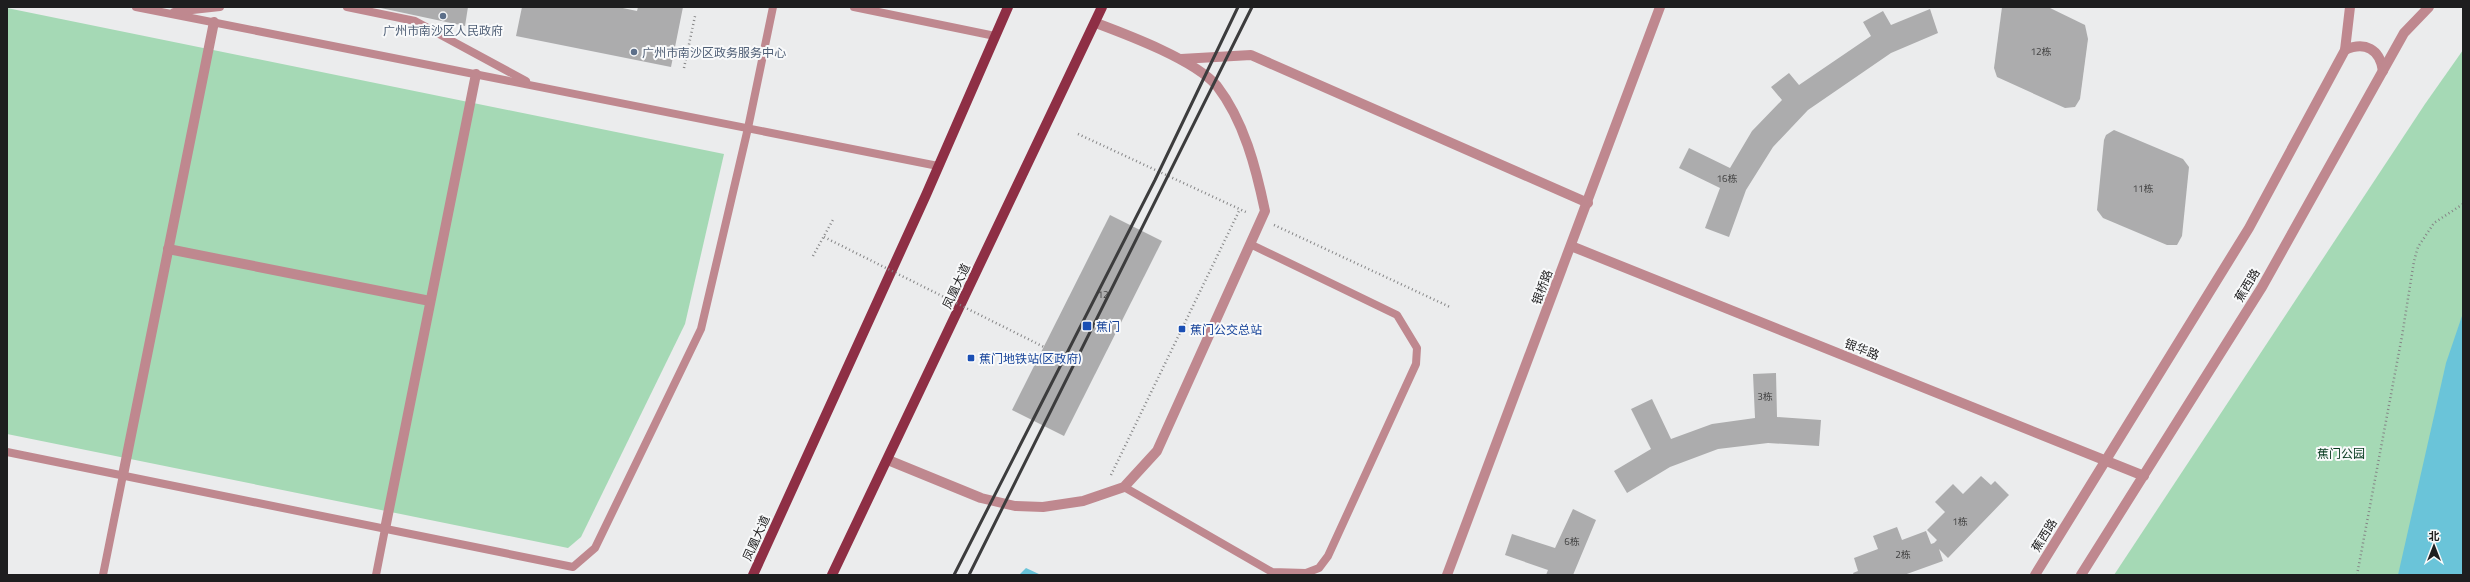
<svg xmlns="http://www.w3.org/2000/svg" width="2470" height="582" font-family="'Titillium Web','Noto Sans SC',sans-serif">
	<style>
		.green { fill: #a5d9b5 }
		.water { fill: #6ac4d9 }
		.building { fill: #acacad }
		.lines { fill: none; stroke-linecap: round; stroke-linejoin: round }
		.path { stroke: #858586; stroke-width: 2.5; stroke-dasharray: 1 3; stroke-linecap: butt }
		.service { stroke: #bf888f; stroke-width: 8 }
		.pedestrian { stroke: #bf888f; stroke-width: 10 }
		.minor { stroke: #bf888f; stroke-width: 10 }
		.tertiary { stroke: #bf888f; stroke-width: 10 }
		.primary { stroke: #8e2f45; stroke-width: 10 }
		.rail { stroke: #3c3c3d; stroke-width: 3 }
		.path-bridge { stroke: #858586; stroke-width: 2.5; stroke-dasharray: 1 3; stroke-linecap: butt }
		.service-dot { fill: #5c6f8a; stroke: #f8f9fa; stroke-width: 1.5 }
		.transit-dot { fill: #1a4fb4; stroke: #f8f9fa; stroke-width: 1.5 }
		.labels { text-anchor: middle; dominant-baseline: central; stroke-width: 4; stroke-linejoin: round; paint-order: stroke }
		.number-label { font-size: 10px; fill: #424242 }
		.service-label { font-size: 12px; fill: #4e5e75; stroke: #f8f9fa }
		.street-label { font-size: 12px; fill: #1e1e1f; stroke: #f8f9fa }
		.transit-label { font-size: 12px; fill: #164399; stroke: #f8f9fa; text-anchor: start }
		.park-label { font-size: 12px; fill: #04381c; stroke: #f8f9fa }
	</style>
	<rect width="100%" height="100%" fill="#ebeced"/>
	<g class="green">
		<polygon points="7,8 724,154 685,324 581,537 568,548 7,434"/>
		<polygon points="2463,50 2463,575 2114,575 2425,104"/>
	</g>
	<g class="water">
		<polygon points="2463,313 2463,575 2398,575 2446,363"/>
		<polygon points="1026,568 1041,575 1019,575"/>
	</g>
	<g class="building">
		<polygon points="376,7 468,7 465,26"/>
		<polygon points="522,7 618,7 637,11 638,7 683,7 671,67 516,36"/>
		<polygon points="2002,7 2048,7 2085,25 2088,39 2080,99 2075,107 2065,108 1997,77 1994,68"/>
		<polygon points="1930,9 1938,33 1891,53 1808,110 1773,147 1746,190 1729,237 1705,228 1720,188 1679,168 1689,148 1730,168 1752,131 1782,100 1771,87 1789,73 1799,85 1871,36 1863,22 1883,11 1891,25"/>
		<polygon points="2114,130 2183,159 2189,167 2182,236 2177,245 2167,245 2103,218 2097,210 2104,140 2106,135"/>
		<polygon points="1110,215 1162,241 1064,436 1012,410"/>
		<polygon points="1776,373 1777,417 1821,420 1819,446 1768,443 1718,449 1670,467 1627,493 1614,471 1651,449 1631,409 1652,399 1671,439 1712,424 1755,418 1753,374"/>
		<polygon points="1981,476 1991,485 1995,481 2009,495 1948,558 1939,549 1943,561 1904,575 1854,575 1853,573 1858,571 1854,558 1878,549 1873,536 1897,527 1902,540 1926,531 1931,544 1934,543 1937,540 1927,530 1945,512 1935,502 1953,484 1963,494"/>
		<polygon points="1573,509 1596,520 1573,575 1546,575 1548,570 1505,555 1512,534 1555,548"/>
	</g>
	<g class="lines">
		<g class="path">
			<polyline points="684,68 695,16"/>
			<polyline points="1078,134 1248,213"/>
			<polyline points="1274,225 1450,307"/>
			<polyline points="813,256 834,218"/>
			<polyline points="1111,475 1240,209"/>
			<polyline points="2357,575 2402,336 2414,261 2418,247 2434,223 2463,204"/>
		</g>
		<g class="service">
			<polyline points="136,7 938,166"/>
			<polyline points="347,7 415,21 526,81"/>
			<polyline points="854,7 995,36"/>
			<polyline points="174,12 220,7"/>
			<polyline points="7,452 573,567 595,548 701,329 748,128 773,7"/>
			<polyline points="1124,487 1272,572 1306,573 1319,568 1328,556 1416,364 1417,348 1397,315 1250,244"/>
			<polyline points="103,575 123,475"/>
			<polyline points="376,575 385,529"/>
		</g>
		<g class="pedestrian">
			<polyline points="168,249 430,301"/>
			<polyline points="123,475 214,22"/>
			<polyline points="385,529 476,74"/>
		</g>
		<g class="minor">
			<polyline points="1181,59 1251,55 1588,203"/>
			<polyline points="1571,246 2144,476"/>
			<path d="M888 460 981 498 1015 506 1043 507 1083 501 1124 487 1157 451 1265 211C1256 168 1244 121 1217 86 1195 60 1128 35 1096 23"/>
			<polyline points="1447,575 1660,7"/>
		</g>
		<g class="tertiary">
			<path d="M2345 50C2365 41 2380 49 2383 71"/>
			<polyline points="2035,575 2249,228 2345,50 2350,7"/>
			<polyline points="2081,575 2262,287 2404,33 2429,7"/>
		</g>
		<g class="primary">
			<polyline points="753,575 926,195 1008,7"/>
			<polyline points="832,575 1102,7"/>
		</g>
		<g class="rail">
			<polyline points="954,575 1155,180 1238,7"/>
			<polyline points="969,575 1252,7"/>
		</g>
		<polyline class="path-bridge" points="824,237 1044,347"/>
	</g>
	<g class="service-dot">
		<circle cx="443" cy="16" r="4"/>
		<circle cx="634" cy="52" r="4"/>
	</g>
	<g class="transit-dot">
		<rect x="1082" y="321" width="10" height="10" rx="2"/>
		<rect x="1178" y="325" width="8" height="8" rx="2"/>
		<rect x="967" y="354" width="8" height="8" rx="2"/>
	</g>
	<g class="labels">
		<g class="number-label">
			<text x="2041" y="51">12栋</text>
			<text x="1727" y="178">16栋</text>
			<text x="2143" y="188">11栋</text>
			<text x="1103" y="294">12</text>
			<text x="1765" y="396">3栋</text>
			<text x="1960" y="521">1栋</text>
			<text x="1572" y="541">6栋</text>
			<text x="1903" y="554">2栋</text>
		</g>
		<g class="service-label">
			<text x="443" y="30">广州市南沙区人民政府</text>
			<text x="642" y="52" text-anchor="start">广州市南沙区政务服务中心</text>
		</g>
		<g class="street-label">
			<text transform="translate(2247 285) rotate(-59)">蕉西路</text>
			<text transform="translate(956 286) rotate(-65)">凤凰大道</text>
			<text transform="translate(1542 287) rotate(-69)">银桥路</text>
			<text transform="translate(1862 349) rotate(22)">银华路</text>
			<text transform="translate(2044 535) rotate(-58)">蕉西路</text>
			<text transform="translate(756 538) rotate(-66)">凤凰大道</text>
		</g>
		<g class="transit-label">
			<text x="1096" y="326">蕉门</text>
			<text x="1190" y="329">蕉门公交总站</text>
			<text x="979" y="358">蕉门地铁站(区政府)</text>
		</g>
		<g class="park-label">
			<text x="2341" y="453">蕉门公园</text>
		</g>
	</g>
	<rect width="2470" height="582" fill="none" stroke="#1e1e1f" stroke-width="16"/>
	<g transform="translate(2434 546)" stroke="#f8f9fa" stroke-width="3" paint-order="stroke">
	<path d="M0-3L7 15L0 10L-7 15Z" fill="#1e1e1f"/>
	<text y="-6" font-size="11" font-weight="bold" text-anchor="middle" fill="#1e1e1f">北</text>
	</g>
</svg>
